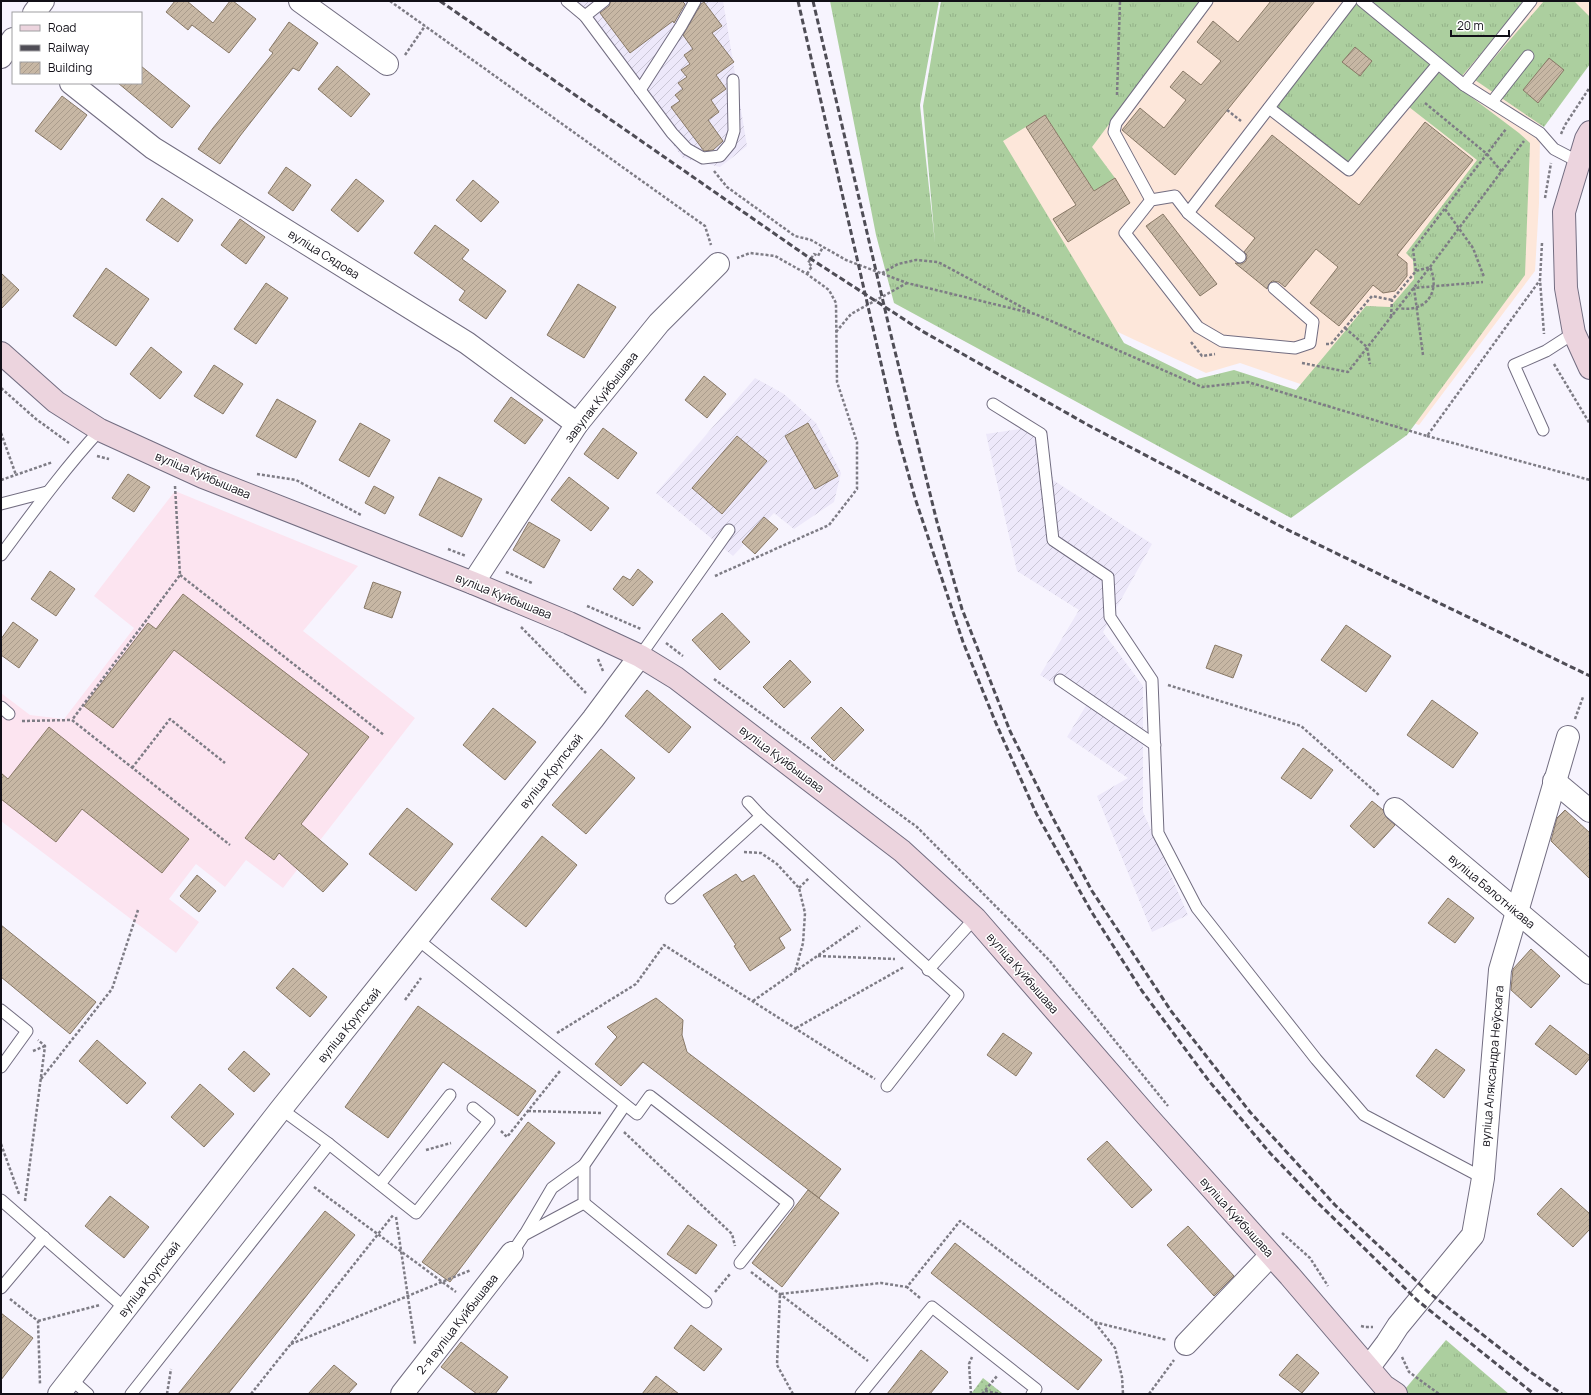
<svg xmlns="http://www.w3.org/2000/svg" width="1591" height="1395" font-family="Manrope,sans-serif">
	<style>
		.industrial { fill: url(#industrial-furrows) }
		.education { fill: #fce4f0 }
		.medical { fill: #fde7da }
		.grass { fill: url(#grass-tufts) }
		.park { fill: url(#park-dots) }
		.building { fill: url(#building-hatch); stroke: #877866 }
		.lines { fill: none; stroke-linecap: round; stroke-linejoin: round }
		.lane-casing { stroke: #726d81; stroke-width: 13 }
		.street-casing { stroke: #726d81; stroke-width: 24 }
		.secondary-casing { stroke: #726d81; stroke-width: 24 }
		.path { stroke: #7e7c85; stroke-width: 2.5; stroke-dasharray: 3 2; stroke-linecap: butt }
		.lane { stroke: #fff; stroke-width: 11 }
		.street { stroke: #fff; stroke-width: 22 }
		.secondary { stroke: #ecd4de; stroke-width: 22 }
		.rail { stroke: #4f4d56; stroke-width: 3; stroke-dasharray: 6 3; stroke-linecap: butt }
		.labels { text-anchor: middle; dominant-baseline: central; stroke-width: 3; stroke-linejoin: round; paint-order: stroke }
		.street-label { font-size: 12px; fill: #110f17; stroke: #fff }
	</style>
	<defs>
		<pattern id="industrial-furrows" width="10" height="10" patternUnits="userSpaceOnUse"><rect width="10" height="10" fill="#ede8fa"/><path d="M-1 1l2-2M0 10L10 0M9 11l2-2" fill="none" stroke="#cac6d6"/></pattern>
		<pattern id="grass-tufts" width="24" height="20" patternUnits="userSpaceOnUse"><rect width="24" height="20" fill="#accf9f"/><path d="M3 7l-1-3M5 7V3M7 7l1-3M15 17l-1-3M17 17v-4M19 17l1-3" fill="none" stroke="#93b188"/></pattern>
		<pattern id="park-dots" width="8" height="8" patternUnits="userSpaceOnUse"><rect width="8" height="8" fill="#accf9f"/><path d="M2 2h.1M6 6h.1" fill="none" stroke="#93b188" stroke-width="1.8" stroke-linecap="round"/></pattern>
		<pattern id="building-hatch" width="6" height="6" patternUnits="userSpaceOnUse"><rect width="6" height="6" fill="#c7b7a4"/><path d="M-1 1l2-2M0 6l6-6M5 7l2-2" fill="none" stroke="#aa9c8c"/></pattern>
	</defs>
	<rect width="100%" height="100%" fill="#f7f4fe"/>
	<g class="industrial">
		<polygon points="567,1 723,1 747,146 720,167 683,158 571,5"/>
		<polygon points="755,378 784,394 816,423 841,473 834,502 794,529 774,513 733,556 656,493"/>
		<polygon points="1041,426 1053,480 1152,544 1103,632 1143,686 1143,812 1188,915 1152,932 1097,796 1128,778 1067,737 1087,704 1040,675 1079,610 1017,571 986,434"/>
	</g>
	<polygon class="education" points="175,491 358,566 303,631 415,718 283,888 246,860 225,887 196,864 169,899 199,922 176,953 1,821 1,693 30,715 64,719 134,628 94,596"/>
	<polygon class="medical" points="950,1 1590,1 1590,60 1543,117 1540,133 1539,203 1535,271 1419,425 1240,363 1206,373 948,253"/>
	<g class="grass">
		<polygon points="830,1 939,1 920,105 935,243 923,106 941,1 1201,1 1092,147 1115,178 1094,191 1045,115 1003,141 1124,343 1197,379 1234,370 1296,390 1366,306 1390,307 1414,279 1413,260 1406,253 1477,160 1409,107 1438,72 1519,133 1530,143 1525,275 1407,435 1291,518 894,303 876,235"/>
		<polygon points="1356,1 1433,64 1348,165 1273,108"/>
		<polygon points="1366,1 1526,1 1461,77"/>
		<polygon points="1544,1 1574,1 1590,17 1590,64 1544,127 1475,80"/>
		<polygon points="1446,1340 1509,1394 1401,1394"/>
	</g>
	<polygon class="park" points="983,1378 1002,1393 1001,1394 971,1394"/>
	<g class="building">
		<polygon points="175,1 187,1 213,23 230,1 233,1 256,19 229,53 192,25 188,30 166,12"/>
		<polygon points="611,1 682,1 685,4 674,23 673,21 630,53 600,13 609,6"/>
		<polygon points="1271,1 1315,1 1175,175 1122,130 1140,108 1164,128 1186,100 1170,87 1183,71 1201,85 1221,61 1197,42 1213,21 1238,42"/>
		<polygon points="704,2 722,26 712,33 734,62 716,75 726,89 711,100 719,112 708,120 723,141 713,150 704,151 671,107 680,101 675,95 683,89 678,83 687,77 681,70 690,64 684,55 693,49 683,35 701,4"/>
		<polygon points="289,22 318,43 299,71 293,68 240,136 220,164 198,149 213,128 273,53 269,50"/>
		<polygon points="1355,47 1372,61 1360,76 1342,62"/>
		<polygon points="1549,58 1564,70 1538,103 1523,90"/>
		<polygon points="141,66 190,106 172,128 118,83 141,83"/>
		<polygon points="337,66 370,94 351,117 318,89"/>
		<polygon points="62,96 87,115 61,150 35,131"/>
		<polygon points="1045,115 1094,191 1115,178 1130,203 1068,242 1053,219 1076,205 1026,127"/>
		<polygon points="1425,122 1473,160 1397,255 1407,263 1407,276 1395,291 1383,293 1373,285 1339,326 1310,303 1338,267 1316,249 1285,287 1279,282 1272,281 1269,284 1267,289 1235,263 1242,264 1246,261 1247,255 1244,252 1255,238 1215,206 1272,135 1359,205"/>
		<polygon points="286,167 311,185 293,211 268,193"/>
		<polygon points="356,179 384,201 358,232 331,210"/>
		<polygon points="473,180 499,202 481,222 456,200"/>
		<polygon points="162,198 193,220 178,242 146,220"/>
		<polygon points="1163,214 1217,284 1200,296 1146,226"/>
		<polygon points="240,219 265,237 246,264 221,245"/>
		<polygon points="435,225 469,250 462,259 506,291 486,319 459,300 465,291 414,253"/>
		<polygon points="106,268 149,299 116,346 73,316"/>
		<polygon points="1,273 19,290 1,309"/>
		<polygon points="266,283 288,298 256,344 234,329"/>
		<polygon points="578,284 616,307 584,358 547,335"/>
		<polygon points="151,347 182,372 160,399 130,374"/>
		<polygon points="214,365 243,384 223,414 194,396"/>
		<polygon points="704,376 726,394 707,418 685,400"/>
		<polygon points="511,397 543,420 525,444 494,421"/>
		<polygon points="277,399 316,421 296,458 256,436"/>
		<polygon points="360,423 390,440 369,477 339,460"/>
		<polygon points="808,423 838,476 815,489 785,436"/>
		<polygon points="603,428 637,453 618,479 584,454"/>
		<polygon points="737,436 767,461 722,514 692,488"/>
		<polygon points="128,474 150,487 134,512 112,498"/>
		<polygon points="439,477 482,499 462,537 419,515"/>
		<polygon points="569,477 609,508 591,531 551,500"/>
		<polygon points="374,486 394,497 385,514 365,503"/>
		<polygon points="764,517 778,529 755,554 742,542"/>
		<polygon points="529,522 560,540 544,568 513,550"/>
		<polygon points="638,569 653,582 633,606 613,589 623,576 630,580"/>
		<polygon points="50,571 75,589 56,616 31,599"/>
		<polygon points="373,582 401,592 392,618 364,608"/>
		<polygon points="183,594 369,737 301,824 348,864 323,892 279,853 274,860 245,838 309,754 174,650 113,728 84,706 148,623 156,629"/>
		<polygon points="722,613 750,642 720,670 692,640"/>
		<polygon points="13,622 38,640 19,668 1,655 1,639"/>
		<polygon points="1346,625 1391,656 1366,692 1321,660"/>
		<polygon points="1215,645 1242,655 1233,678 1206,668"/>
		<polygon points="790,660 811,682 784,708 763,687"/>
		<polygon points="647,690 691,727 669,753 625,716"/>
		<polygon points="1432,700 1478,733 1453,768 1407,735"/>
		<polygon points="841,707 864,730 834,761 811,738"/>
		<polygon points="493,708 536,742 505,780 463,745"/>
		<polygon points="49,727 189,839 162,873 82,809 56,842 1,799 1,773 8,779"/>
		<polygon points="1303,748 1333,770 1311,799 1281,778"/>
		<polygon points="601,749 635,778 586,834 552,805"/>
		<polygon points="1372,801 1383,810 1387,818 1395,825 1374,848 1350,826"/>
		<polygon points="407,808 453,844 416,891 369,854"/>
		<polygon points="1565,810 1590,833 1590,879 1551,841 1557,818"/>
		<polygon points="542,836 577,865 526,927 491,899"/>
		<polygon points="736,874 742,882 754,875 791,930 779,938 785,948 750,971 734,946 736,945 703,895"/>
		<polygon points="197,875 216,891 199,912 180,896"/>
		<polygon points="1448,898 1474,918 1455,943 1428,923"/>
		<polygon points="1,925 96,1002 70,1034 1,977"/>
		<polygon points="1531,949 1560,976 1531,1008 1511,990 1513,969"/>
		<polygon points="293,968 327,997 310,1017 276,988"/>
		<polygon points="656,998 683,1020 682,1035 687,1052 841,1169 819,1198 643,1062 621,1086 595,1064 617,1037 607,1027"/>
		<polygon points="418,1006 536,1091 518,1116 443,1062 388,1138 345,1107"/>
		<polygon points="1550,1025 1590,1056 1590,1058 1576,1075 1535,1044"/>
		<polygon points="1003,1033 1032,1053 1016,1076 987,1055"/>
		<polygon points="97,1040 146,1083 127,1104 79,1061"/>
		<polygon points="1436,1049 1465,1070 1444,1098 1416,1076"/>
		<polygon points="244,1051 270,1074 254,1092 228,1069"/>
		<polygon points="200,1084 234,1114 204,1147 171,1117"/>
		<polygon points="528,1122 555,1143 450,1282 422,1262"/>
		<polygon points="1107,1141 1152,1190 1132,1208 1087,1159"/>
		<polygon points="1561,1188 1590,1214 1590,1229 1573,1247 1537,1214"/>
		<polygon points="808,1190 839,1213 782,1287 752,1263"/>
		<polygon points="110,1196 149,1227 124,1258 85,1226"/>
		<polygon points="325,1211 355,1235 228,1394 178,1394"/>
		<polygon points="688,1225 717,1245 696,1274 667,1254"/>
		<polygon points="1188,1226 1234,1276 1214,1296 1167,1245"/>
		<polygon points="955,1243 1102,1360 1078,1390 931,1273"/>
		<polygon points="1,1313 33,1338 1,1380"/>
		<polygon points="691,1325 722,1349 704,1371 674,1348"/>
		<polygon points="461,1342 508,1377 495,1394 477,1394 441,1367"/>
		<polygon points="921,1350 948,1372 930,1394 887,1394"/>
		<polygon points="1297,1354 1319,1373 1302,1393 1279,1375"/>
		<polygon points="334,1365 357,1384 348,1394 308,1394"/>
		<polygon points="656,1376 679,1394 642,1394"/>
	</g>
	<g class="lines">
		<g class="lane-casing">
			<g id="lane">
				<polyline points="567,1 585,16 672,133 687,149 703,158 720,156 730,144 734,131 733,80"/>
				<polyline points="1362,1 1464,85 1540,133 1554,149 1579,162"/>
				<polyline points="585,16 604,1"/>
				<polyline points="1464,85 1531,1"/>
				<polyline points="640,90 681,26 695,1"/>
				<polyline points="1492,102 1528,56"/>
				<polyline points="1269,108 1349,170 1438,64"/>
				<polyline points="1151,200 1114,132 1116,123 1207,1"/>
				<polyline points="1188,213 1240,257"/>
				<polyline points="1274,288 1313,322 1310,343 1295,348 1222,341 1198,327 1125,233 1151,200 1175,196 1188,213 1351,1"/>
				<polyline points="993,404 1041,434 1053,540 1108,577 1110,617 1152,680 1158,833 1197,908 1316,1059 1364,1115 1483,1178"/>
				<polyline points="1543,430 1514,365 1546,351 1574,333"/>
				<polyline points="1,504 47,492"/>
				<path d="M1 555C33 512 64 469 100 430"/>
				<polyline points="640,656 729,530"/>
				<polyline points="1060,680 1155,745"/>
				<polyline points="1,707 9,714"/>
				<polyline points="748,802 761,816 958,995 887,1086"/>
				<polyline points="671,898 761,816"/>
				<polyline points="417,939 637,1114 650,1096 788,1203 740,1263"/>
				<polyline points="928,970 975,918"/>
				<polyline points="1,1010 27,1031 1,1067"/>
				<polyline points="329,1144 416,1213 489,1121 473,1108"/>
				<polyline points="380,1184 450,1095"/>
				<polyline points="1,1200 126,1309"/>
				<polyline points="584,1203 706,1302"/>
				<polyline points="525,1234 552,1188 584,1165"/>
				<polyline points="512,1253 524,1235 584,1203 584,1165 625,1105"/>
				<polyline points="1,1288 44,1237"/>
				<polyline points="71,1379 88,1394"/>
				<polyline points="131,1394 329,1144 281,1109"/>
				<polyline points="861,1394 932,1307 1036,1389 1032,1394"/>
			</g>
		</g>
		<g class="street-casing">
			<g id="street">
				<polyline points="300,1 387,64"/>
				<polyline points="34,13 43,1"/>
				<polyline points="1,57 13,39"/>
				<polyline points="71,83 153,148 467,343 577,424"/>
				<polyline points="473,583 577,424 659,323 718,264"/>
				<polyline points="1554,781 1590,811"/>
				<polyline points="1395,809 1590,973"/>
				<polyline points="1186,1344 1271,1255"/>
				<polyline points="1369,1367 1387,1343 1398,1326 1473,1235 1483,1178 1500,970 1568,737"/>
				<polyline points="59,1394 281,1109 593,719 640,656"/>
				<polyline points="402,1394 512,1253"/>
			</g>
		</g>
		<g class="secondary-casing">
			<g id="secondary">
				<polyline points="1590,132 1586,139 1564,212 1566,288 1574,333 1590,368"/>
				<polyline points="1,353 56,402 100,430 203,477 473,583 569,623 640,656 676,678 902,851 975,918 1147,1116 1290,1276 1384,1386 1396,1394"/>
			</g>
		</g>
		<g class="path">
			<polyline points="390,1 705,226 711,245"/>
			<polyline points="405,55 425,26"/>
			<polyline points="1117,95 1120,1"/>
			<polyline points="1425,103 1487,154 1502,172"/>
			<polyline points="1227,110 1241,121"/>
			<polyline points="1561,134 1565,125 1590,87"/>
			<polyline points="714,171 727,187 795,236 811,240 846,260 907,283 1035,314 1202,387 1248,382 1427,436 1540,280"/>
			<polyline points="1545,198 1551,163"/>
			<polyline points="1445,209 1473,248 1484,277"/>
			<polyline points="1542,243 1540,280 1544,334"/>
			<polyline points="1416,271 1413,250 1506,129"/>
			<polyline points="882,273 898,264 916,260 938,262 1031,312"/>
			<polyline points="807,274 812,266 808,263 814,254 818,256 823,247"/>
			<path d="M1391 317 1392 300 1416 271 1430 267C1441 292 1426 313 1399 308"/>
			<polyline points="1345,328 1367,347 1370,364"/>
			<polyline points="836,332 851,314 907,283"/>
			<polyline points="1191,342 1202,356 1215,354"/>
			<polyline points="1326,344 1331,344 1372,296 1392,300"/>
			<polyline points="1423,355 1414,288 1483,282"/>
			<polyline points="1302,363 1348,372 1430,267 1524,141"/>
			<polyline points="1554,364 1590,424"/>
			<polyline points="1,388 36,419 69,443"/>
			<polyline points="1,433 16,475"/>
			<polyline points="1427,436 1590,480"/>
			<polyline points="97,456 109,459"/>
			<polyline points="257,474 296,480 361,515"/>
			<polyline points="1,480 53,462"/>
			<polyline points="175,486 180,575 72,720 230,845"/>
			<polyline points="448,549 466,556"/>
			<polyline points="506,572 532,583"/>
			<polyline points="180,575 384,735"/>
			<polyline points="715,576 829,525 857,489 857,442 837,382 836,303 829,290 807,274 775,256 750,253 737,258"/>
			<polyline points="587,606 641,629"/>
			<polyline points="521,627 586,693"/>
			<polyline points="666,643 683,656"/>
			<polyline points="598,659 603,671"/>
			<polyline points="714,679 917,827 1050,961 1168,1106"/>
			<polyline points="1168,685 1301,726 1380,796"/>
			<polyline points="1575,719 1583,697"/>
			<polyline points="22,721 72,720"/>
			<polyline points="132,768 170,719 225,763"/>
			<polyline points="744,852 761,853 777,864 799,888 805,913 803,943 795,972"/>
			<polyline points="799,888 809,878"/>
			<polyline points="818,956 895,959"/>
			<polyline points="405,1000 421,978"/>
			<polyline points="753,1001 860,926"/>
			<polyline points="796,1028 904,967"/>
			<polyline points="557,1033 636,984 664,945 875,1079"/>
			<polyline points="33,1051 45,1046"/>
			<polyline points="41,1079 112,989 138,910"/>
			<polyline points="528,1111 602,1113"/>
			<polyline points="501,1131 507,1137 560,1071"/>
			<polyline points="624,1132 732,1234 735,1246"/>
			<polyline points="1,1144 19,1194"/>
			<polyline points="426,1150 451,1143"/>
			<polyline points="314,1187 456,1292"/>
			<polyline points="25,1201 45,1046 38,1040"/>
			<polyline points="396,1217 415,1344"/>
			<polyline points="1282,1233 1310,1258 1328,1286"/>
			<polyline points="751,1272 868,1361"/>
			<polyline points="715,1292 730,1274"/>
			<polyline points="920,1298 907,1287 960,1221 1094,1322 1167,1340"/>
			<polyline points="10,1299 38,1321 40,1384"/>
			<polyline points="38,1321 100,1305"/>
			<polyline points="1095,1323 1115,1348 1122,1377 1123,1394"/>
			<polyline points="1361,1326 1365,1327 1373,1327"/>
			<polyline points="291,1344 471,1270"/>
			<polyline points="1402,1357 1409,1372 1439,1394"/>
			<polyline points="985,1391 1001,1394"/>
			<polyline points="167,1394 171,1369"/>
			<polyline points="251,1394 394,1214"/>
			<polyline points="793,1394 777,1365 780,1294 881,1283 907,1287"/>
			<polyline points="971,1394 969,1364 972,1357"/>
			<polyline points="982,1394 997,1376"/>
			<polyline points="1149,1394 1174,1360"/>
		</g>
		<use href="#lane" class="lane"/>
		<use href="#street" class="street"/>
		<use href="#secondary" class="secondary"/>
		<g class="rail">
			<polyline points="440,1 811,259 922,331 1088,425 1286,529 1590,676"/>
			<polyline points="798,1 897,433 915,498 963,642 995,721 1036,813 1091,911 1142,991 1209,1081 1270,1153 1316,1201 1418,1301 1534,1394"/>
			<polyline points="813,1 890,331 937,522 962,609 1010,731 1054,820 1092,891 1171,1011 1250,1112 1335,1205 1409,1274 1427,1291 1529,1371 1562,1394"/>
		</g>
	</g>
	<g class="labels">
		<g class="street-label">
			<text transform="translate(324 254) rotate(32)">вуліца Сядова</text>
			<text transform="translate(601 397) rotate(-52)">завулак Куйбышава</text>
			<text transform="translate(203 475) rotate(23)">вуліца Куйбышава</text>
			<text transform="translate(504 596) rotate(22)">вуліца Куйбышава</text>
			<text transform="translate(782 759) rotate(37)">вуліца Куйбышава</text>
			<text transform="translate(551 771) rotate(-51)">вуліца Крупскай</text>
			<text transform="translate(1492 891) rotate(40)">вуліца Балотнікава</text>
			<text transform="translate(1023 973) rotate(49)">вуліца Куйбышава</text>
			<text transform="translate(349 1025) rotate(-51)">вуліца Крупскай</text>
			<text transform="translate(1492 1066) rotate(-85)">вуліца Аляксандра Неўскага</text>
			<text transform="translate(1237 1217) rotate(48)">вуліца Куйбышава</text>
			<text transform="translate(149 1279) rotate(-52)">вуліца Крупскай</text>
			<text transform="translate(457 1324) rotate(-52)">2-я вуліца Куйбышава</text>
		</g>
	</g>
	<rect width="1591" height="1395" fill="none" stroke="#110f17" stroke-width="4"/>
	<rect x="12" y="12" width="130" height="72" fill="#ffffff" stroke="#a09fa2"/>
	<rect x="20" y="25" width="20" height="6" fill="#ecd4de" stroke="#a09fa2"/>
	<text x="48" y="32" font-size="12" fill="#110f17">Road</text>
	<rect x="20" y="45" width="20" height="6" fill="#4f4d56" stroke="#a09fa2"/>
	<text x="48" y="52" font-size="12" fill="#110f17">Railway</text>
	<rect x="20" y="62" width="20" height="12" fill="url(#building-hatch)" stroke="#a09fa2"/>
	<text x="48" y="72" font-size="12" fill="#110f17">Building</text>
	<path d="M1451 30v6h58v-6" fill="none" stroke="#110f17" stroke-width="2"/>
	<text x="1457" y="30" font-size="12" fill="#110f17" stroke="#ffffff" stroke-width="3" paint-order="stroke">20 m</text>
</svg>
